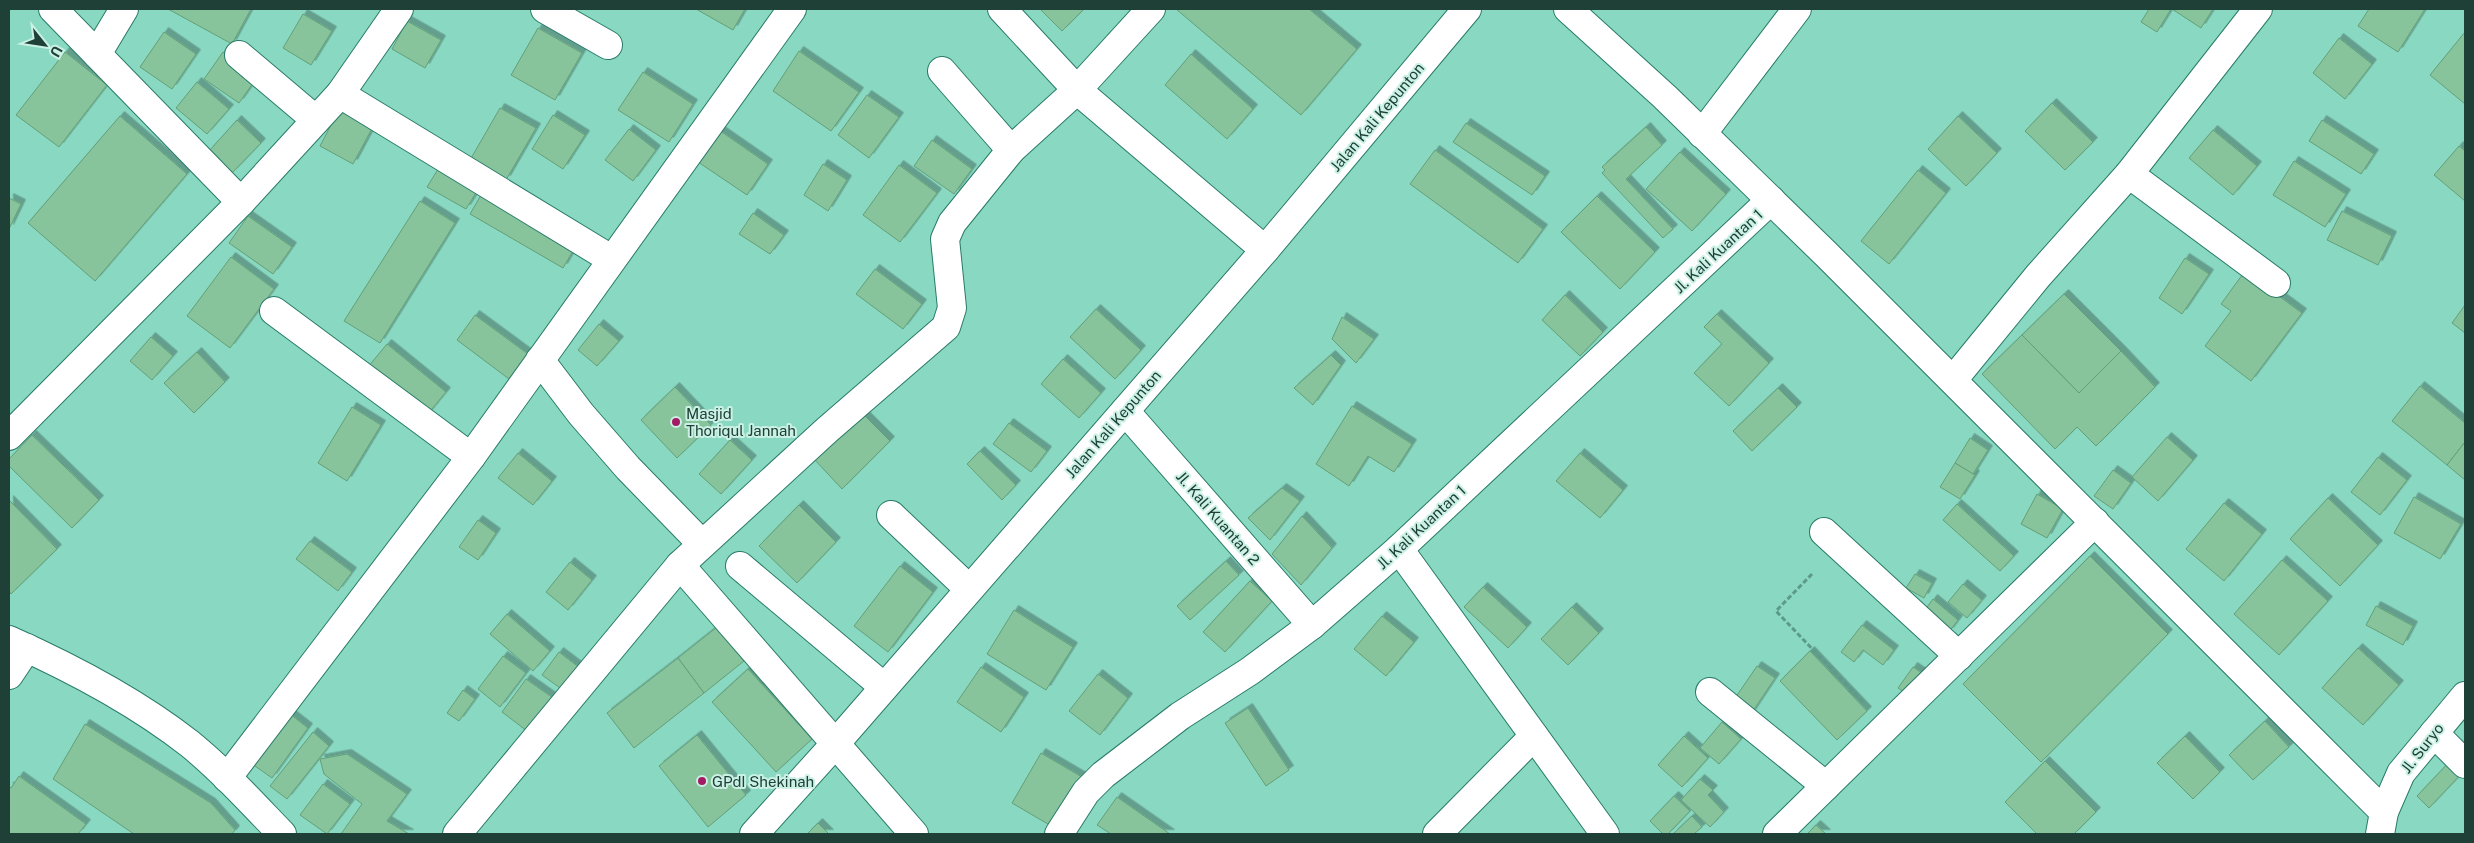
<svg xmlns="http://www.w3.org/2000/svg" width="2474" height="843" font-family="'Public Sans',sans-serif">
	<style>
		.building { fill: #87c39b; stroke: #649f78; filter: url(#shadow) }
		.lines { fill: none; stroke-linecap: round; stroke-linejoin: round }
		.minor-casing { stroke: #287b68; stroke-width: 30 }
		.secondary-casing { stroke: #287b68; stroke-width: 30 }
		.path { stroke: #5d9a89; stroke-width: 3; stroke-dasharray: 5 2.5; stroke-linecap: butt }
		.minor { stroke: #fff; stroke-width: 28 }
		.secondary { stroke: #fff; stroke-width: 28 }
		.poi-dot { fill: #a41b65; stroke: #cbf1e5; stroke-width: 2 }
		.labels { text-anchor: middle; dominant-baseline: central; stroke-width: 4; stroke-linejoin: round; paint-order: stroke }
		.street-label { font-size: 15px; fill: #1e4037; stroke: #cbf1e5 }
		.poi-label { font-size: 15px; fill: #1e4037; stroke: #cbf1e5; text-anchor: start }
	</style>
	<defs>
		<filter id="shadow"><feDropShadow dx="4.5" dy="-4.5" stdDeviation="0" flood-color="#0004"/></filter>
	</defs>
	<rect width="100%" height="100%" fill="#89d9c2"/>
	<g class="building">
		<polygon points="168,9 251,9 232,44"/>
		<polygon points="696,9 745,9 733,30"/>
		<polygon points="1040,9 1084,9 1062,31"/>
		<polygon points="1176,9 1309,9 1357,49 1301,115"/>
		<polygon points="2149,9 2171,9 2157,32 2141,22"/>
		<polygon points="2172,9 2213,9 2201,28"/>
		<polygon points="2369,9 2425,9 2398,52 2358,26"/>
		<polygon points="303,14 332,31 311,65 283,48"/>
		<polygon points="407,21 441,40 425,68 392,49"/>
		<polygon points="538,28 582,53 555,100 511,75"/>
		<polygon points="164,32 196,54 172,89 140,67"/>
		<polygon points="2465,32 2465,104 2430,75"/>
		<polygon points="2339,38 2372,64 2345,99 2313,73"/>
		<polygon points="799,51 859,92 831,131 773,91"/>
		<polygon points="65,52 107,85 59,147 16,115"/>
		<polygon points="223,52 258,76 239,103 204,79"/>
		<polygon points="1191,54 1253,109 1227,139 1165,85"/>
		<polygon points="643,72 693,104 669,142 618,110"/>
		<polygon points="197,82 229,109 207,134 176,108"/>
		<polygon points="867,95 899,117 869,158 838,135"/>
		<polygon points="2052,103 2093,142 2065,170 2025,131"/>
		<polygon points="342,104 376,121 353,164 320,146"/>
		<polygon points="500,108 536,128 506,180 470,160"/>
		<polygon points="553,115 585,135 563,169 532,149"/>
		<polygon points="120,116 187,174 95,281 28,223"/>
		<polygon points="1958,116 1997,153 1966,186 1928,149"/>
		<polygon points="237,120 261,143 232,173 209,151"/>
		<polygon points="2322,120 2374,154 2361,174 2309,141"/>
		<polygon points="1466,123 1545,176 1532,195 1453,142"/>
		<polygon points="1646,127 1662,145 1626,179 1673,229 1663,238 1602,173 1605,170 1602,167"/>
		<polygon points="629,129 656,150 633,181 605,160"/>
		<polygon points="719,130 768,164 747,195 698,162"/>
		<polygon points="2213,130 2257,166 2233,195 2189,158"/>
		<polygon points="932,140 972,169 954,194 914,166"/>
		<polygon points="2459,146 2465,151 2465,201 2434,175"/>
		<polygon points="1435,150 1543,229 1518,263 1410,184"/>
		<polygon points="1680,152 1726,194 1692,231 1646,189"/>
		<polygon points="2294,161 2346,194 2325,227 2273,195"/>
		<polygon points="823,164 847,180 828,211 804,195"/>
		<polygon points="899,165 937,193 900,242 863,215"/>
		<polygon points="440,166 479,188 466,209 427,187"/>
		<polygon points="1918,170 1946,193 1889,264 1861,241"/>
		<polygon points="484,190 577,244 563,268 470,214"/>
		<polygon points="1597,196 1655,252 1620,289 1561,232"/>
		<polygon points="9,198 21,204 9,229"/>
		<polygon points="420,201 455,223 380,343 344,321"/>
		<polygon points="2342,211 2392,236 2378,265 2327,240"/>
		<polygon points="753,213 784,235 770,254 739,234"/>
		<polygon points="248,216 292,247 273,274 229,243"/>
		<polygon points="231,257 274,289 230,348 187,316"/>
		<polygon points="2185,258 2209,274 2182,314 2159,298"/>
		<polygon points="875,269 922,304 903,329 856,294"/>
		<polygon points="2245,271 2302,313 2251,381 2205,346 2231,311 2221,304"/>
		<polygon points="2064,294 2121,351 2079,393 2022,335"/>
		<polygon points="1565,295 1603,332 1580,356 1542,320"/>
		<polygon points="2465,305 2465,333 2452,323"/>
		<polygon points="1096,309 1141,350 1115,379 1070,337"/>
		<polygon points="1717,314 1769,363 1729,406 1694,373 1722,344 1704,327"/>
		<polygon points="475,315 528,354 509,379 457,340"/>
		<polygon points="1342,317 1374,339 1356,363 1332,339"/>
		<polygon points="599,324 619,341 597,366 578,350"/>
		<polygon points="2022,335 2079,393 2121,351 2155,387 2096,446 2077,427 2055,449 1982,374"/>
		<polygon points="151,337 173,356 152,380 130,361"/>
		<polygon points="387,344 446,392 427,415 368,367"/>
		<polygon points="197,352 225,382 194,413 164,383"/>
		<polygon points="1331,355 1341,365 1313,405 1294,388"/>
		<polygon points="1063,359 1101,393 1079,418 1041,384"/>
		<polygon points="2420,386 2465,423 2465,442 2447,465 2392,421"/>
		<polygon points="675,387 711,425 677,458 641,420"/>
		<polygon points="1778,388 1797,407 1752,451 1733,431"/>
		<polygon points="1352,406 1412,444 1394,472 1368,456 1349,486 1316,464"/>
		<polygon points="352,407 381,425 347,481 318,463"/>
		<polygon points="862,413 890,441 842,489 814,459"/>
		<polygon points="1009,423 1047,451 1031,472 993,444"/>
		<polygon points="32,435 99,500 72,528 9,466 9,459"/>
		<polygon points="2167,437 2193,460 2158,501 2132,477"/>
		<polygon points="1970,438 1988,450 1973,474 1955,463"/>
		<polygon points="730,440 752,460 721,494 699,474"/>
		<polygon points="2465,442 2465,480 2447,465"/>
		<polygon points="980,451 1016,485 1002,500 967,464"/>
		<polygon points="518,453 552,481 533,505 498,478"/>
		<polygon points="1580,453 1623,490 1600,518 1556,481"/>
		<polygon points="2378,457 2407,480 2380,515 2351,492"/>
		<polygon points="1955,463 1975,475 1960,499 1940,487"/>
		<polygon points="2113,470 2131,483 2113,509 2094,496"/>
		<polygon points="1282,488 1300,501 1270,540 1248,518"/>
		<polygon points="2037,494 2063,509 2047,538 2021,524"/>
		<polygon points="2414,497 2461,524 2440,559 2394,533"/>
		<polygon points="2328,498 2378,545 2340,586 2290,539"/>
		<polygon points="9,500 57,549 11,594 9,591"/>
		<polygon points="2224,503 2262,534 2224,581 2186,549"/>
		<polygon points="1957,504 2014,556 2000,571 1943,520"/>
		<polygon points="799,505 836,542 797,583 759,546"/>
		<polygon points="1302,516 1332,548 1301,585 1272,554"/>
		<polygon points="478,520 496,533 478,560 459,547"/>
		<polygon points="310,541 352,572 338,591 296,559"/>
		<polygon points="2090,556 2168,634 2041,762 1963,684"/>
		<polygon points="2282,560 2328,601 2279,655 2234,614"/>
		<polygon points="1226,561 1239,575 1190,620 1177,606"/>
		<polygon points="570,562 592,580 568,610 546,592"/>
		<polygon points="900,566 933,592 888,652 854,626"/>
		<polygon points="1915,574 1932,583 1924,598 1906,588"/>
		<polygon points="1250,581 1272,601 1225,652 1203,632"/>
		<polygon points="1963,584 1982,600 1967,618 1948,602"/>
		<polygon points="1483,587 1527,627 1508,648 1464,607"/>
		<polygon points="1933,599 1958,620 1949,632 1924,611"/>
		<polygon points="2376,606 2413,626 2403,645 2366,625"/>
		<polygon points="1572,607 1599,633 1568,665 1541,639"/>
		<polygon points="1014,610 1073,647 1046,690 987,654"/>
		<polygon points="507,614 550,651 533,671 490,634"/>
		<polygon points="1382,616 1414,642 1386,676 1354,649"/>
		<polygon points="1862,625 1894,650 1883,665 1863,650 1854,662 1841,652"/>
		<polygon points="717,627 744,661 704,693 678,658"/>
		<polygon points="2358,648 2399,685 2363,725 2322,688"/>
		<polygon points="1810,651 1867,711 1837,740 1780,681"/>
		<polygon points="559,652 580,668 563,690 542,675"/>
		<polygon points="503,656 526,673 500,707 478,689"/>
		<polygon points="678,658 704,693 634,748 607,713"/>
		<polygon points="1757,666 1775,678 1749,717 1731,704"/>
		<polygon points="981,667 1024,697 1001,732 957,702"/>
		<polygon points="1913,667 1922,673 1907,694 1898,688"/>
		<polygon points="748,669 812,739 776,772 712,702"/>
		<polygon points="1098,674 1128,698 1100,735 1069,711"/>
		<polygon points="526,679 556,700 531,734 502,712"/>
		<polygon points="463,690 475,699 459,721 447,713"/>
		<polygon points="1248,708 1289,770 1266,786 1225,723"/>
		<polygon points="285,710 308,728 272,778 248,761"/>
		<polygon points="2265,721 2289,747 2253,780 2229,755"/>
		<polygon points="1722,722 1741,739 1719,764 1700,748"/>
		<polygon points="85,724 211,803 235,830 232,834 134,834 53,779"/>
		<polygon points="313,732 329,746 287,799 270,786"/>
		<polygon points="697,735 746,795 708,827 659,766"/>
		<polygon points="1684,736 1708,758 1682,787 1658,765"/>
		<polygon points="2185,736 2220,772 2193,799 2157,763"/>
		<polygon points="1041,753 1082,777 1053,827 1012,803"/>
		<polygon points="347,754 407,794 387,821 409,834 341,834 362,804 324,774 320,759"/>
		<polygon points="2453,758 2465,770 2429,808 2417,796"/>
		<polygon points="2045,761 2096,812 2074,834 2037,834 2005,802"/>
		<polygon points="19,776 86,824 78,834 9,834 9,786 11,788"/>
		<polygon points="1700,779 1713,790 1708,795 1724,812 1710,827 1681,800"/>
		<polygon points="323,784 350,804 327,834 300,815"/>
		<polygon points="1674,796 1690,811 1668,834 1663,834 1650,821"/>
		<polygon points="1117,797 1170,834 1111,834 1097,825"/>
		<polygon points="1692,816 1702,827 1694,834 1673,834"/>
		<polygon points="818,823 829,834 807,834"/>
		<polygon points="1816,825 1826,834 1807,834"/>
	</g>
	<g class="lines">
		<g class="minor-casing">
			<g id="minor">
				<polyline points="545,9 608,45"/>
				<polyline points="1002,9 1077,90 1151,9"/>
				<polyline points="1568,9 1665,97 1827,255 2384,812"/>
				<polyline points="97,54 124,9"/>
				<polyline points="239,55 316,120"/>
				<polyline points="942,71 1011,150 1077,90 1265,250"/>
				<polyline points="340,94 611,259"/>
				<polyline points="1702,134 1797,9"/>
				<polyline points="2129,174 2276,283"/>
				<polyline points="241,202 340,94 399,9"/>
				<polyline points="274,311 471,457"/>
				<polyline points="540,360 581,414 628,468 702,544"/>
				<polyline points="1953,380 2038,276 2129,174 2258,9"/>
				<polyline points="1125,411 1312,625"/>
				<polyline points="9,436 241,202 53,9"/>
				<polyline points="891,515 969,589"/>
				<polyline points="1824,532 1959,656"/>
				<polyline points="1399,549 1605,834"/>
				<polyline points="680,565 914,834"/>
				<polyline points="740,566 884,687"/>
				<polyline points="9,675 27,648"/>
				<polyline points="1710,692 1826,786"/>
				<polyline points="2434,733 2465,764"/>
				<polyline points="227,778 471,457 792,9"/>
				<polyline points="457,834 680,565 827,430 946,327 952,308 945,239 952,223 1011,150"/>
				<polyline points="754,834 835,744 1265,250 1467,9"/>
				<polyline points="1059,834 1086,792 1103,775 1180,716 1250,671 1312,625 1399,549 1771,200"/>
				<polyline points="1437,834 1534,736"/>
				<polyline points="1777,834 2095,522"/>
			</g>
		</g>
		<g class="secondary-casing">
			<g id="secondary">
				<path d="M9 640C72 668 135 701 190 744 223 771 252 803 282 834"/>
				<polyline points="2380,834 2384,812 2401,773 2465,696"/>
			</g>
		</g>
		<polyline class="path" points="1812,574 1776,611 1864,703"/>
		<use href="#minor" class="minor"/>
		<use href="#secondary" class="secondary"/>
	</g>
	<g class="poi-dot">
		<circle cx="676" cy="422" r="5"/>
		<circle cx="702" cy="781" r="5"/>
	</g>
	<g class="labels">
		<g class="street-label">
			<text transform="translate(1377 117) rotate(-50)">Jalan Kali Kepunton</text>
			<text transform="translate(1718 251) rotate(-43)">Jl. Kali Kuantan 1</text>
			<text transform="translate(1113 424) rotate(-49)">Jalan Kali Kepunton</text>
			<text transform="translate(1218 518) rotate(49)">Jl. Kali Kuantan 2</text>
			<text transform="translate(1421 527) rotate(-43)">Jl. Kali Kuantan 1</text>
			<text transform="translate(2422 748) rotate(-52)">Jl. Suryo</text>
		</g>
		<g class="poi-label">
			<text x="686" y="413">Masjid<tspan x="686" dy="17">Thoriqul Jannah</tspan></text>
			<text x="712" y="781">GPdI Shekinah</text>
		</g>
	</g>
	<rect width="2474" height="843" fill="none" stroke="#1e4037" stroke-width="20"/>
	<g transform="translate(45 45) rotate(120)" stroke="#cbf1e5" stroke-width="4" paint-order="stroke">
	<path d="M0-4L9 19L0 12L-9 19Z" fill="#1e4037"/>
	<text y="-8" font-size="14" font-weight="bold" text-anchor="middle" fill="#1e4037">U</text>
	</g>
</svg>
